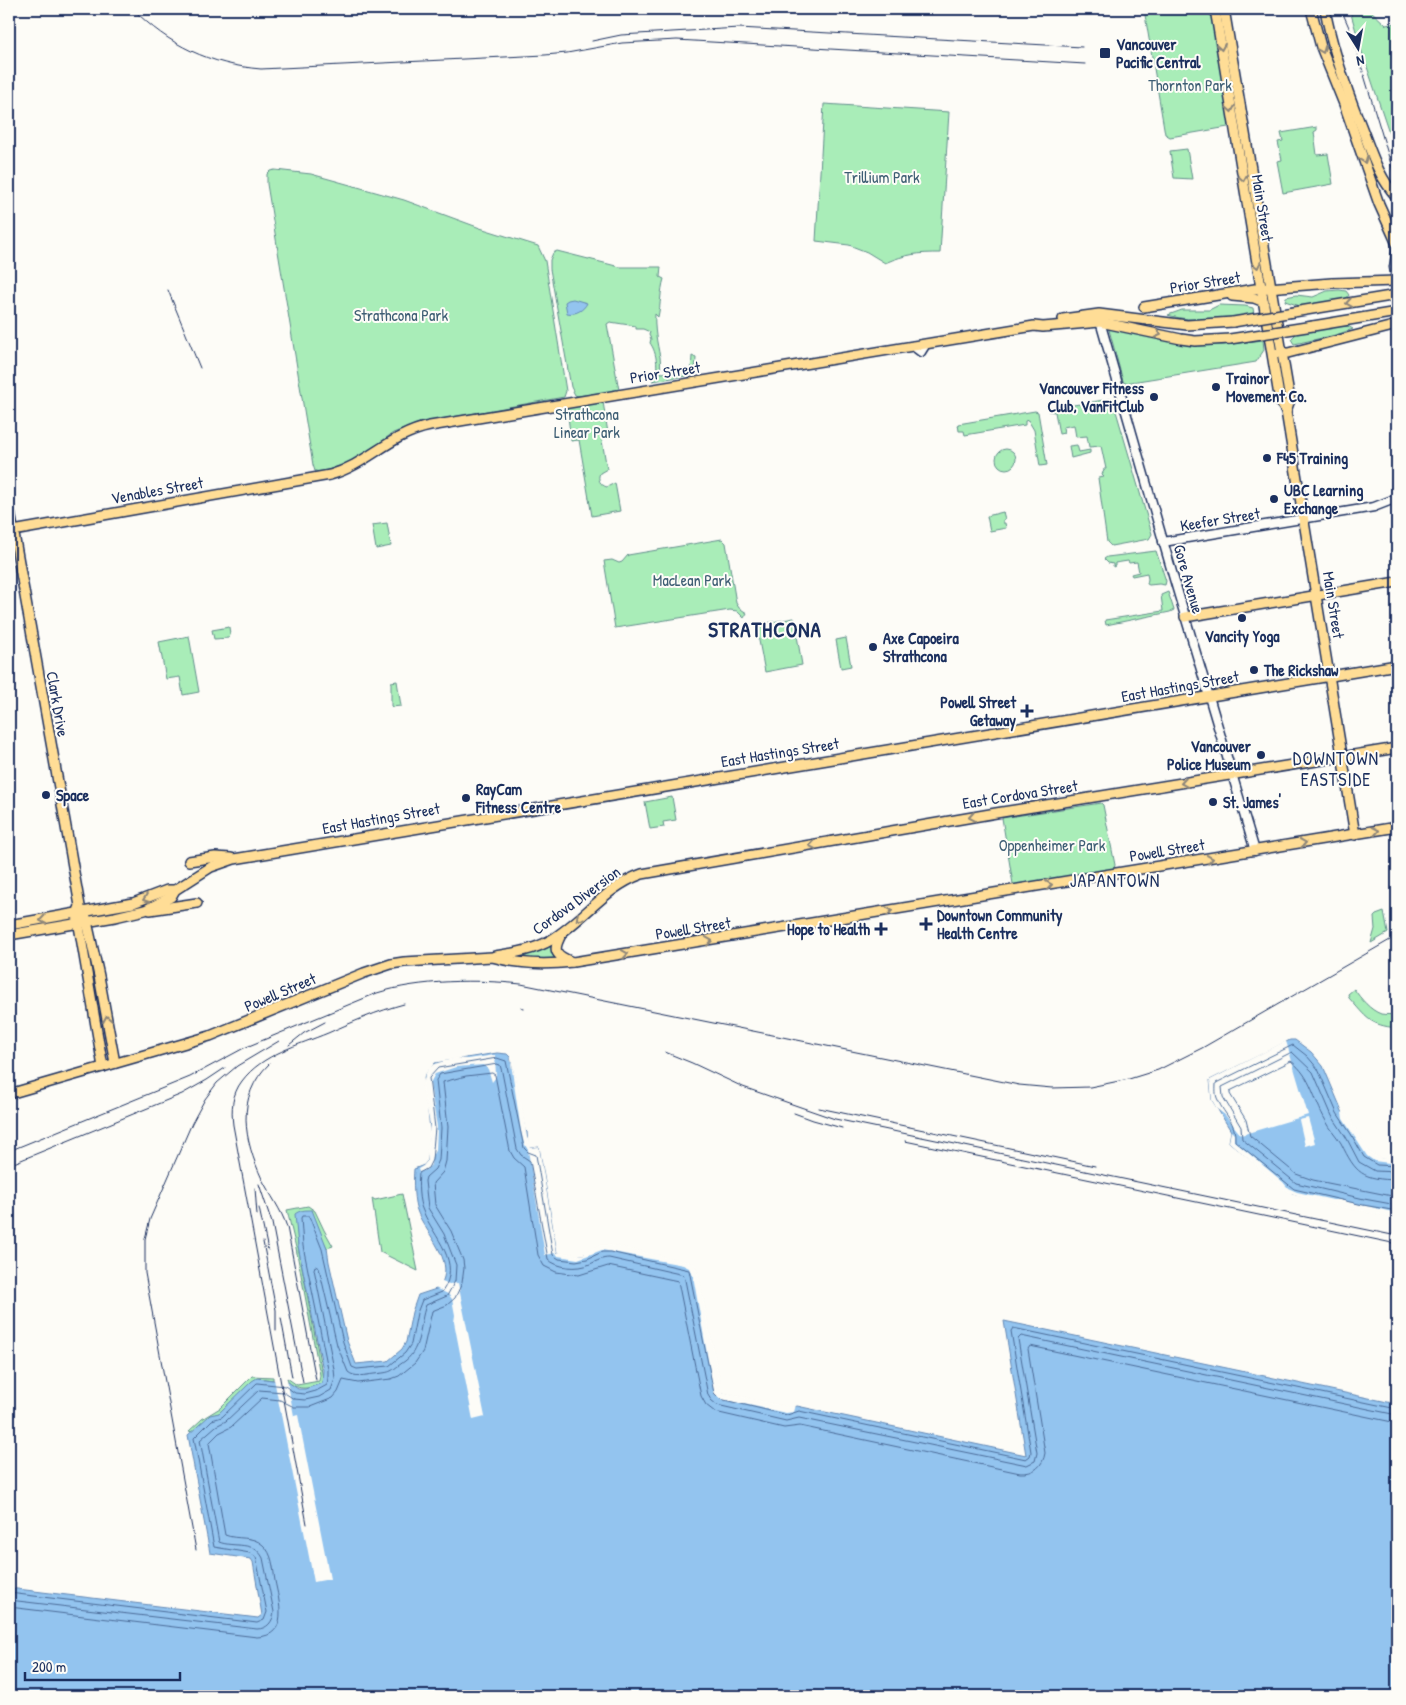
<svg xmlns="http://www.w3.org/2000/svg" width="1406" height="1705" font-family="'Patrick Hand',sans-serif">
	<style>
		.green { fill: #a9edb8; stroke: #628e8b }
		.water { fill: #93c4ef; stroke: #6388b5 }
		.pier { fill: #fdfcf7 }
		.lines { fill: none; stroke-linecap: round; stroke-linejoin: round }
		.shore { stroke: #4b6b98; stroke-width: 1 }
		.minor-casing { stroke: #1b2f5e; stroke-width: 11 }
		.major-casing { stroke: #1b2f5e; stroke-width: 12 }
		.minor { stroke: #fdfcf7; stroke-width: 8 }
		.major { stroke: #ffdd96; stroke-width: 9 }
		.rail { stroke: #1b2f5e; stroke-width: 1 }
		.major-bridge-casing { stroke: #1b2f5e; stroke-width: 12; stroke-linecap: butt }
		.major-bridge { stroke: #ffdd96; stroke-width: 9 }
		.oneway { stroke: #8d867a }
		.poi-dot { fill: #1b2f5e; stroke: #fdfcf7; stroke-width: 2 }
		.labels { text-anchor: middle; dominant-baseline: central; stroke-width: 4; stroke-linejoin: round; paint-order: stroke }
		.poi-label { font-size: 16px; font-weight: bold; fill: #1b2f5e; stroke: #fdfcf7; text-anchor: start }
		.park-label { font-size: 16px; fill: #3e5e74; stroke: #fdfcf7 }
		.street-label { font-size: 16px; fill: #1b2f5e; stroke: #fdfcf7 }
		.neighbourhood-label { font-size: 18px; letter-spacing: 1px; fill: #1b2f5e; stroke: #fdfcf7 }
		.district-label { font-size: 21px; font-weight: bold; letter-spacing: 1px; fill: #1b2f5e; stroke: #fdfcf7 }
	</style>
	<rect width="100%" height="100%" fill="#fdfcf7"/>
	<filter id="ink" filterUnits="userSpaceOnUse"><feTurbulence type="fractalNoise" baseFrequency=".02" numOctaves="2"/><feDisplacementMap in="SourceGraphic" scale="10" xChannelSelector="R" yChannelSelector="G"/><feConvolveMatrix kernelMatrix="1 2 1 2 8 2 1 2 1" color-interpolation-filters="sRGB"/></filter>
	<g filter="url(#ink)">
		<g class="green">
			<polygon points="1144,9 1211,9 1230,124 1228,127 1170,137 1165,134"/>
			<polygon points="1348,9 1369,9 1386,25 1397,23 1397,156 1362,52 1351,14"/>
			<path d="M824 104 949 112 940 253C918 253 906 254 885 263L867 252 849 245 816 241Z"/>
			<polygon points="1317,127 1317,130 1314,132 1317,155 1328,154 1333,184 1283,193 1277,161 1282,160 1278,142 1283,141 1281,133"/>
			<polygon points="1187,149 1192,179 1174,178 1170,151"/>
			<polygon points="275,170 311,174 404,200 480,228 538,246 545,261 566,391 564,397 420,423 393,433 363,455 344,465 321,472 315,471 313,465 267,184 267,174 270,171"/>
			<path d="M557 251 620 267H661L660 277 664 279C660 292 661 304 658 317L655 314C654 328 657 343 660 357 661 362 660 368 661 373L691 371 692 356 696 358 695 372 693 375 652 381C660 373 657 352 650 343L651 339 649 335 650 332 643 329H636V326L610 322 607 324 619 390 578 396 575 395 571 387 550 269V260L553 253Z"/>
			<polygon points="1339,290 1346,291 1349,295 1346,299 1300,306 1285,301 1286,297 1296,295 1313,297 1327,291"/>
			<path d="M1219 305 1245 306 1253 308 1254 314C1231 318 1190 323 1168 315L1182 310H1209Z"/>
			<polygon points="1108,326 1199,344 1223,345 1263,340 1264,350 1256,362 1125,383 1123,381"/>
			<polygon points="1348,326 1353,329 1336,335 1294,344 1291,339 1297,333 1332,327"/>
			<polygon points="1110,399 1113,401 1152,534 1149,539 1111,546 1107,542 1098,478 1104,477 1102,475 1104,469 1106,469 1101,446 1089,447 1087,436 1076,437 1074,425 1063,427 1064,433 1059,434 1055,412 1048,411 1049,409"/>
			<path d="M603 402 608 433 601 435 607 469 600 473C597 479 600 485 607 487L615 483 620 511 592 516 579 440 571 441 567 408Z"/>
			<polygon points="1035,411 1038,412 1047,465 1040,466 1034,430 1028,420 1025,421 1025,425 965,435 964,431 959,431 958,424"/>
			<polygon points="1077,445 1079,452 1090,450 1090,453 1071,458 1069,446"/>
			<circle cx="1006" cy="459" r="10"/>
			<polygon points="1003,512 1005,519 1003,520 1003,523 1005,523 1006,528 990,531 987,516"/>
			<polygon points="387,523 391,546 376,549 372,525"/>
			<polygon points="722,539 726,543 736,603 739,608 747,613 744,618 737,611 730,610 615,628 604,561 612,560 619,563 622,562 628,555"/>
			<polygon points="1156,551 1166,581 1165,585 1159,584 1149,585 1147,584 1148,579 1147,573 1132,576 1131,574 1139,572 1137,562 1129,563 1128,561 1115,563 1115,566 1113,567 1113,564 1108,563 1104,559 1107,557"/>
			<polygon points="1168,592 1174,610 1170,612 1106,625 1105,620 1163,611 1161,595"/>
			<polygon points="794,618 802,665 765,672 756,625"/>
			<polygon points="229,627 230,635 229,638 214,639 212,630"/>
			<polygon points="189,636 199,692 183,695 180,677 166,679 159,642"/>
			<polygon points="846,638 851,666 841,668 836,640"/>
			<polygon points="397,681 401,706 392,707 391,706 391,682"/>
			<polygon points="672,797 676,820 663,822 664,827 650,829 645,802"/>
			<polygon points="1101,803 1103,805 1115,865 1114,869 1016,885 1013,884 1002,818"/>
			<polygon points="1384,912 1388,933 1371,943 1375,929 1374,917 1376,915"/>
			<polygon points="552,944 552,953 559,961 508,958"/>
			<path d="M1354 989C1361 999 1370 1010 1381 1014 1386 1015 1392 1014 1397 1015V1028C1369 1025 1367 1018 1349 998L1348 994Z"/>
			<polygon points="402,1194 418,1271 380,1252 372,1198 375,1200"/>
			<path d="M308 1206 315 1211 324 1230 333 1246 327 1248 319 1231 297 1228 298 1246 323 1378 322 1383C309 1389 300 1391 288 1382L287 1378 297 1385 319 1381 320 1375 296 1248 287 1210Z"/>
			<polygon points="252,1376 273,1377 273,1380 257,1378 219,1413 210,1416 192,1432 189,1431 202,1419 220,1408"/>
		</g>
		<g class="water">
			<path d="M573 299 587 303C584 310 575 315 567 313L565 302 568 300Z"/>
			<polygon points="1290,1040 1295,1040 1311,1052 1323,1066 1342,1111 1356,1132 1367,1154 1373,1158 1397,1161 1397,1216 1292,1193 1229,1142 1231,1131 1212,1100 1210,1080"/>
			<path d="M497 1053 507 1054 510 1057 525 1130 527 1132 528 1146 531 1148 539 1147 557 1253 576 1256 586 1254 600 1247 693 1265 719 1392 788 1410 797 1406 1026 1455 1004 1321 1397 1404V1696H9V1588L258 1618 262 1615 253 1562 251 1559 210 1553 188 1435 210 1415 219 1413 252 1381 257 1378 288 1382 298 1389H305L322 1383 323 1370 298 1246 295 1214C300 1210 305 1210 312 1210L327 1248 329 1262 347 1341 356 1364 388 1361 402 1349 406 1342 412 1312 418 1295 439 1288C441 1285 443 1281 444 1277 450 1256 425 1231 418 1213 413 1202 413 1181 414 1169L424 1165 428 1160 430 1129 424 1077 430 1068 435 1063Z"/>
		</g>
		<g class="pier">
			<polygon points="1286,1041 1308,1115 1241,1135 1225,1115 1217,1109 1212,1100 1210,1080"/>
			<polygon points="495,1055 496,1077 492,1082 488,1069 483,1065 456,1067 435,1074 430,1083 437,1127 436,1151 432,1155 431,1165 426,1170 419,1172 418,1169 423,1166 428,1160 427,1150 430,1124 422,1087 426,1073 429,1068 434,1064 456,1058 468,1059"/>
			<polygon points="510,1057 520,1097 527,1137 531,1147 529,1148 539,1147 557,1253 569,1253 576,1255 585,1254 585,1252 600,1245 611,1245 694,1263 698,1273 722,1392 788,1407 796,1405 794,1412 786,1413 720,1399 714,1393 693,1276 689,1268 683,1265 602,1250 578,1259 558,1256 556,1253 545,1255 528,1150 524,1143 521,1131"/>
			<polygon points="1345,1111 1369,1152 1379,1158 1397,1159 1397,1164 1374,1161 1367,1156 1343,1119 1342,1113"/>
			<polygon points="1308,1118 1315,1143 1305,1146 1299,1120"/>
			<polygon points="1231,1131 1234,1134 1234,1141 1283,1182 1288,1188 1297,1192 1333,1200 1340,1200 1397,1213 1397,1218 1335,1206 1287,1192 1229,1142"/>
			<polygon points="440,1280 449,1284 458,1283 485,1417 473,1420 454,1322 455,1315 452,1299 448,1294 435,1288"/>
			<polygon points="278,1378 287,1379 294,1416 298,1415 330,1579 314,1582 274,1379"/>
		</g>
		<g class="lines">
			<g class="shore">
				<path d="M1397 1166 1377 1165 1364 1157 1351 1134 1337 1113 1318 1069 1307 1056 1293 1045 1216 1083C1216 1088 1215 1095 1218 1100 1225 1117 1236 1120 1235 1141L1294 1189 1363 1205 1397 1211"/>
				<polyline points="1397,1172 1375,1171 1359,1162 1346,1137 1332,1116 1313,1072 1292,1052 1222,1087 1223,1097 1241,1127 1242,1139 1296,1183 1364,1199 1397,1205"/>
				<path d="M1397 1180C1362 1179 1356 1174 1341 1143 1336 1135 1330 1129 1326 1121 1313 1099 1312 1077 1291 1061L1230 1091V1094L1246 1120 1250 1136 1296 1174 1313 1180 1397 1197"/>
				<path d="M9 1593 257 1623 264 1620 267 1612 256 1557 250 1553 214 1547 194 1438 212 1420 222 1417 257 1383 285 1386 295 1393 305 1394 316 1391 327 1385 328 1378V1369L303 1246 301 1218 302 1216H309L322 1249 343 1342 352 1367 357 1369 389 1366 405 1353 411 1344 417 1313 422 1300 442 1292C463 1262 434 1238 423 1211 418 1201 418 1183 419 1173L428 1168 432 1160 435 1128 429 1078 438 1068 497 1058 506 1061 524 1148 528 1152 536 1155 553 1255 559 1259 576 1261 587 1259 602 1252H610L689 1270 714 1393 720 1399 787 1415 799 1411 1026 1459 1030 1456 1031 1452 1011 1331 1013 1328 1397 1409"/>
				<path d="M9 1600 257 1629C267 1629 273 1622 274 1612L263 1558C254 1540 234 1548 219 1542L200 1440 216 1426 226 1421 259 1390 283 1392 294 1399 305 1400 319 1397 331 1390 335 1379 334 1369 314 1269 315 1266 319 1268 337 1345 348 1372C355 1378 365 1375 374 1374 394 1372 389 1372 405 1361 422 1348 419 1324 426 1305L447 1296 455 1281 456 1265 444 1234 428 1208 425 1181 426 1177 435 1169 439 1160 441 1128 436 1080 440 1074 497 1064 500 1065 502 1072 517 1149 521 1155 530 1161 548 1259C556 1268 579 1270 590 1264 597 1261 602 1258 609 1258L684 1275 708 1395 711 1400 717 1405 786 1421 799 1418 1027 1465 1035 1461 1037 1453 1018 1339 1021 1336 1397 1415"/>
				<path d="M9 1607 257 1637C290 1636 279 1601 275 1581 273 1568 273 1554 263 1545 252 1535 237 1540 225 1535L209 1443 219 1433 231 1427 262 1398 280 1400 294 1407H310L333 1398 338 1392 343 1380 358 1383 391 1379 399 1376 415 1363 423 1351 432 1311 447 1305 455 1298 462 1283 464 1268 463 1260 451 1231 435 1205 433 1183 443 1172 446 1161 448 1127 443 1082 466 1076 492 1073 495 1075 510 1151 514 1158 524 1167 538 1255 544 1266 556 1272 579 1275 608 1266 678 1281 701 1396 706 1405 715 1412 784 1428 800 1426 1020 1473C1034 1474 1043 1466 1045 1453L1028 1349 1030 1346 1397 1423"/>
			</g>
			<g class="minor-casing">
				<g id="minor">
					<polyline points="1397,249 1394,267 1397,285"/>
					<polyline points="1099,318 1174,579 1255,851"/>
					<polyline points="913,346 921,352 926,344"/>
					<polyline points="1163,542 1374,507 1397,498"/>
				</g>
			</g>
			<g class="major-casing">
				<g id="major">
					<polyline points="1215,9 1280,402 1286,411 1355,835"/>
					<polyline points="1224,9 1290,400 1286,411"/>
					<polyline points="1311,9 1321,47 1344,104 1379,204 1397,244"/>
					<path d="M1325 9C1332 49 1346 88 1361 126 1371 151 1378 177 1397 197"/>
					<polyline points="1232,296 1254,298 1264,302"/>
					<polyline points="1144,307 1255,289 1332,283"/>
					<polyline points="1063,319 1099,314 1187,325 1233,322"/>
					<polyline points="1313,326 1397,312"/>
					<polyline points="1279,353 1288,353 1397,325"/>
					<polyline points="9,506 80,906 77,914 103,1067"/>
					<path d="M13 531 330 475C368 464 390 434 430 426L1034 326 1043 327 1100 322 1181 339 1195 341 1230 339"/>
					<polyline points="1185,617 1397,582"/>
					<polyline points="189,861 215,857 231,858"/>
					<polyline points="150,910 197,903"/>
					<polyline points="86,917 99,976 115,1063"/>
					<polyline points="9,925 133,903 167,890 175,890"/>
					<path d="M562 933C553 950 553 954 572 962"/>
					<polyline points="9,935 115,917 145,910 171,897 175,890 211,867 234,859 1397,665"/>
					<path d="M495 956C515 953 534 950 551 940 584 920 605 887 642 874L996 813 1397 748"/>
					<path d="M9 1094 210 1036 364 973 391 964 404 962 492 957C517 964 547 965 573 962L1397 827"/>
				</g>
			</g>
			<use href="#minor" class="minor"/>
			<use href="#major" class="major"/>
			<g class="rail">
				<path d="M133 9C168 45 211 65 261 69L545 55 567 53 622 43 677 40 1085 64"/>
				<polyline points="1341,9 1351,32 1397,184"/>
				<polyline points="592,41 621,35 739,28 1082,47"/>
				<polyline points="168,290 200,368"/>
				<polyline points="521,1007 524,1008"/>
				<polyline points="289,1045 304,1033 325,1022"/>
				<polyline points="665,1052 692,1063 743,1087 835,1119 1397,1236"/>
				<path d="M269 1064C235 1097 244 1140 262 1179 270 1195 281 1209 287 1227L316 1380"/>
				<polyline points="819,1108 1095,1166"/>
				<polyline points="794,1113 813,1120 842,1128"/>
				<polyline points="905,1141 1397,1244"/>
				<path d="M9 1151 190 1077 244 1048 377 993C419 980 477 979 521 984L1019 1085 1052 1088 1090 1087 1129 1079 1158 1070 1202 1048 1397 936"/>
				<polyline points="9,1165 182,1094 207,1080 225,1068"/>
				<polyline points="259,1184 272,1223 303,1382"/>
				<polyline points="255,1188 257,1215"/>
				<polyline points="259,1208 268,1250"/>
				<polyline points="263,1242 276,1310 276,1331"/>
				<polyline points="281,1318 292,1377"/>
				<path d="M307 1524 233 1125C231 1109 232 1094 242 1081 262 1054 299 1045 328 1033 353 1022 377 1011 404 1004"/>
				<polyline points="196,1550 145,1273 145,1239 150,1219 192,1123 205,1099 217,1083 237,1066 279,1041"/>
			</g>
			<g class="major-bridge-casing">
				<g id="major-bridge">
					<polyline points="1332,283 1397,281"/>
					<polyline points="1233,322 1397,295"/>
					<polyline points="1230,339 1313,326"/>
				</g>
			</g>
			<use href="#major-bridge" class="major-bridge"/>
		</g>
		<defs><path id="oneway-chevron" d="M-2-3.5L2.5 0L-2 3.5" fill="none" stroke-width="1.6" stroke-linecap="round" stroke-linejoin="round" transform="scale(1.25)"/></defs>
		<g class="oneway">
			<use href="#oneway-chevron" transform="translate(1221 47) rotate(81)"/>
			<use href="#oneway-chevron" transform="translate(1322 50) rotate(69)"/>
			<use href="#oneway-chevron" transform="translate(1231 109) rotate(81)"/>
			<use href="#oneway-chevron" transform="translate(1364 160) rotate(70)"/>
			<use href="#oneway-chevron" transform="translate(1243 178) rotate(81)"/>
			<use href="#oneway-chevron" transform="translate(1257 265) rotate(79)"/>
			<use href="#oneway-chevron" transform="translate(1349 303) rotate(171)"/>
			<use href="#oneway-chevron" transform="translate(1158 334) rotate(14)"/>
			<use href="#oneway-chevron" transform="translate(1184 783) rotate(171)"/>
			<use href="#oneway-chevron" transform="translate(972 817) rotate(170)"/>
			<use href="#oneway-chevron" transform="translate(1376 831) rotate(-10)"/>
			<use href="#oneway-chevron" transform="translate(1303 843) rotate(-9)"/>
			<use href="#oneway-chevron" transform="translate(812 845) rotate(170)"/>
			<use href="#oneway-chevron" transform="translate(1210 859) rotate(-9)"/>
			<use href="#oneway-chevron" transform="translate(1049 885) rotate(-9)"/>
			<use href="#oneway-chevron" transform="translate(146 899) rotate(160)"/>
			<use href="#oneway-chevron" transform="translate(889 911) rotate(-10)"/>
			<use href="#oneway-chevron" transform="translate(579 918) rotate(137)"/>
			<use href="#oneway-chevron" transform="translate(43 920) rotate(170)"/>
			<use href="#oneway-chevron" transform="translate(709 941) rotate(-9)"/>
			<use href="#oneway-chevron" transform="translate(625 954) rotate(-9)"/>
			<use href="#oneway-chevron" transform="translate(107 1019) rotate(-100)"/>
		</g>
	</g>
	<g class="poi-dot">
		<rect x="1099" y="47" width="12" height="12" rx="2.5"/>
		<circle cx="1216" cy="387" r="5"/>
		<circle cx="1154" cy="397" r="5"/>
		<circle cx="1267" cy="458" r="5"/>
		<circle cx="1274" cy="499" r="5"/>
		<circle cx="1242" cy="618" r="5"/>
		<circle cx="873" cy="647" r="5"/>
		<circle cx="1254" cy="670" r="5"/>
		<path d="M1024.5 703.5h5v5h5v5h-5v5h-5v-5h-5v-5h5z"/>
		<circle cx="1261" cy="755" r="5"/>
		<circle cx="46" cy="795" r="5"/>
		<circle cx="466" cy="798" r="5"/>
		<circle cx="1213" cy="802" r="5"/>
		<path d="M923.5 916.5h5v5h5v5h-5v5h-5v-5h-5v-5h5z"/>
		<path d="M878.5 921.5h5v5h5v5h-5v5h-5v-5h-5v-5h5z"/>
	</g>
	<g class="labels">
		<g class="poi-label">
			<text x="1116" y="44">Vancouver<tspan x="1116" dy="18">Pacific Central</tspan></text>
			<text x="1226" y="378">Trainor<tspan x="1226" dy="18">Movement Co.</tspan></text>
			<text x="1144" y="388" text-anchor="end">Vancouver Fitness<tspan x="1144" dy="18">Club, VanFitClub</tspan></text>
			<text x="1277" y="458">F45 Training</text>
			<text x="1284" y="490">UBC Learning<tspan x="1284" dy="18">Exchange</tspan></text>
			<text x="1242" y="636" text-anchor="middle">Vancity Yoga</text>
			<text x="883" y="638">Axe Capoeira<tspan x="883" dy="18">Strathcona</tspan></text>
			<text x="1264" y="670">The Rickshaw</text>
			<text x="1016" y="702" text-anchor="end">Powell Street<tspan x="1016" dy="18">Getaway</tspan></text>
			<text x="1251" y="746" text-anchor="end">Vancouver<tspan x="1251" dy="18">Police Museum</tspan></text>
			<text x="476" y="789">RayCam<tspan x="476" dy="18">Fitness Centre</tspan></text>
			<text x="56" y="795">Space</text>
			<text x="1223" y="802">St. James'</text>
			<text x="937" y="915">Downtown Community<tspan x="937" dy="18">Health Centre</tspan></text>
			<text x="870" y="929" text-anchor="end">Hope to Health</text>
		</g>
		<g class="park-label">
			<text x="1190" y="85">Thornton Park</text>
			<text x="882" y="177">Trillium Park</text>
			<text x="401" y="315">Strathcona Park</text>
			<text x="587" y="414">Strathcona<tspan x="587" dy="18">Linear Park</tspan></text>
			<text x="692" y="580">MacLean Park</text>
			<text x="1052" y="845">Oppenheimer Park</text>
		</g>
		<g class="street-label">
			<text transform="translate(1263 208) rotate(81)">Main Street</text>
			<text transform="translate(1205 282) rotate(-9)">Prior Street</text>
			<text transform="translate(665 372) rotate(-9)">Prior Street</text>
			<text transform="translate(157 490) rotate(-10)">Venables Street</text>
			<text transform="translate(1220 519) rotate(-9)">Keefer Street</text>
			<text transform="translate(1189 579) rotate(74)">Gore Avenue</text>
			<text transform="translate(1334 605) rotate(81)">Main Street</text>
			<text transform="translate(1180 686) rotate(-10)">East Hastings Street</text>
			<text transform="translate(58 704) rotate(80)">Clark Drive</text>
			<text transform="translate(780 752) rotate(-9)">East Hastings Street</text>
			<text transform="translate(1020 794) rotate(-9)">East Cordova Street</text>
			<text transform="translate(381 818) rotate(-10)">East Hastings Street</text>
			<text transform="translate(1167 850) rotate(-9)">Powell Street</text>
			<text transform="translate(576 900) rotate(-36)">Cordova Diversion</text>
			<text transform="translate(693 928) rotate(-9)">Powell Street</text>
			<text transform="translate(280 992) rotate(-23)">Powell Street</text>
		</g>
		<g class="neighbourhood-label">
			<text x="1336" y="758">DOWNTOWN<tspan x="1336" dy="21">EASTSIDE</tspan></text>
			<text x="1115" y="880">JAPANTOWN</text>
		</g>
		<g class="district-label">
			<text x="765" y="629">STRATHCONA</text>
		</g>
	</g>
	<rect width="1406" height="1705" fill="none" stroke="#fdfcf7" stroke-width="30"/>
	<rect x="15" y="15" width="1376" height="1675" fill="none" stroke="#1b2f5e" stroke-width="2" filter="url(#ink)"/>
	<g transform="translate(1358 48) rotate(169)" stroke="#fdfcf7" stroke-width="4" paint-order="stroke">
	<path d="M0-4L9 19L0 12L-9 19Z" fill="#1b2f5e"/>
	<text y="-8" font-size="14" font-weight="bold" text-anchor="middle" fill="#1b2f5e">N</text>
	</g>
	<path d="M25 1672v8h155v-8" fill="none" stroke="#1b2f5e" stroke-width="2.5"/>
	<text x="32" y="1672" font-size="15" fill="#1b2f5e" stroke="#fdfcf7" stroke-width="4" paint-order="stroke">200 m</text>
</svg>
